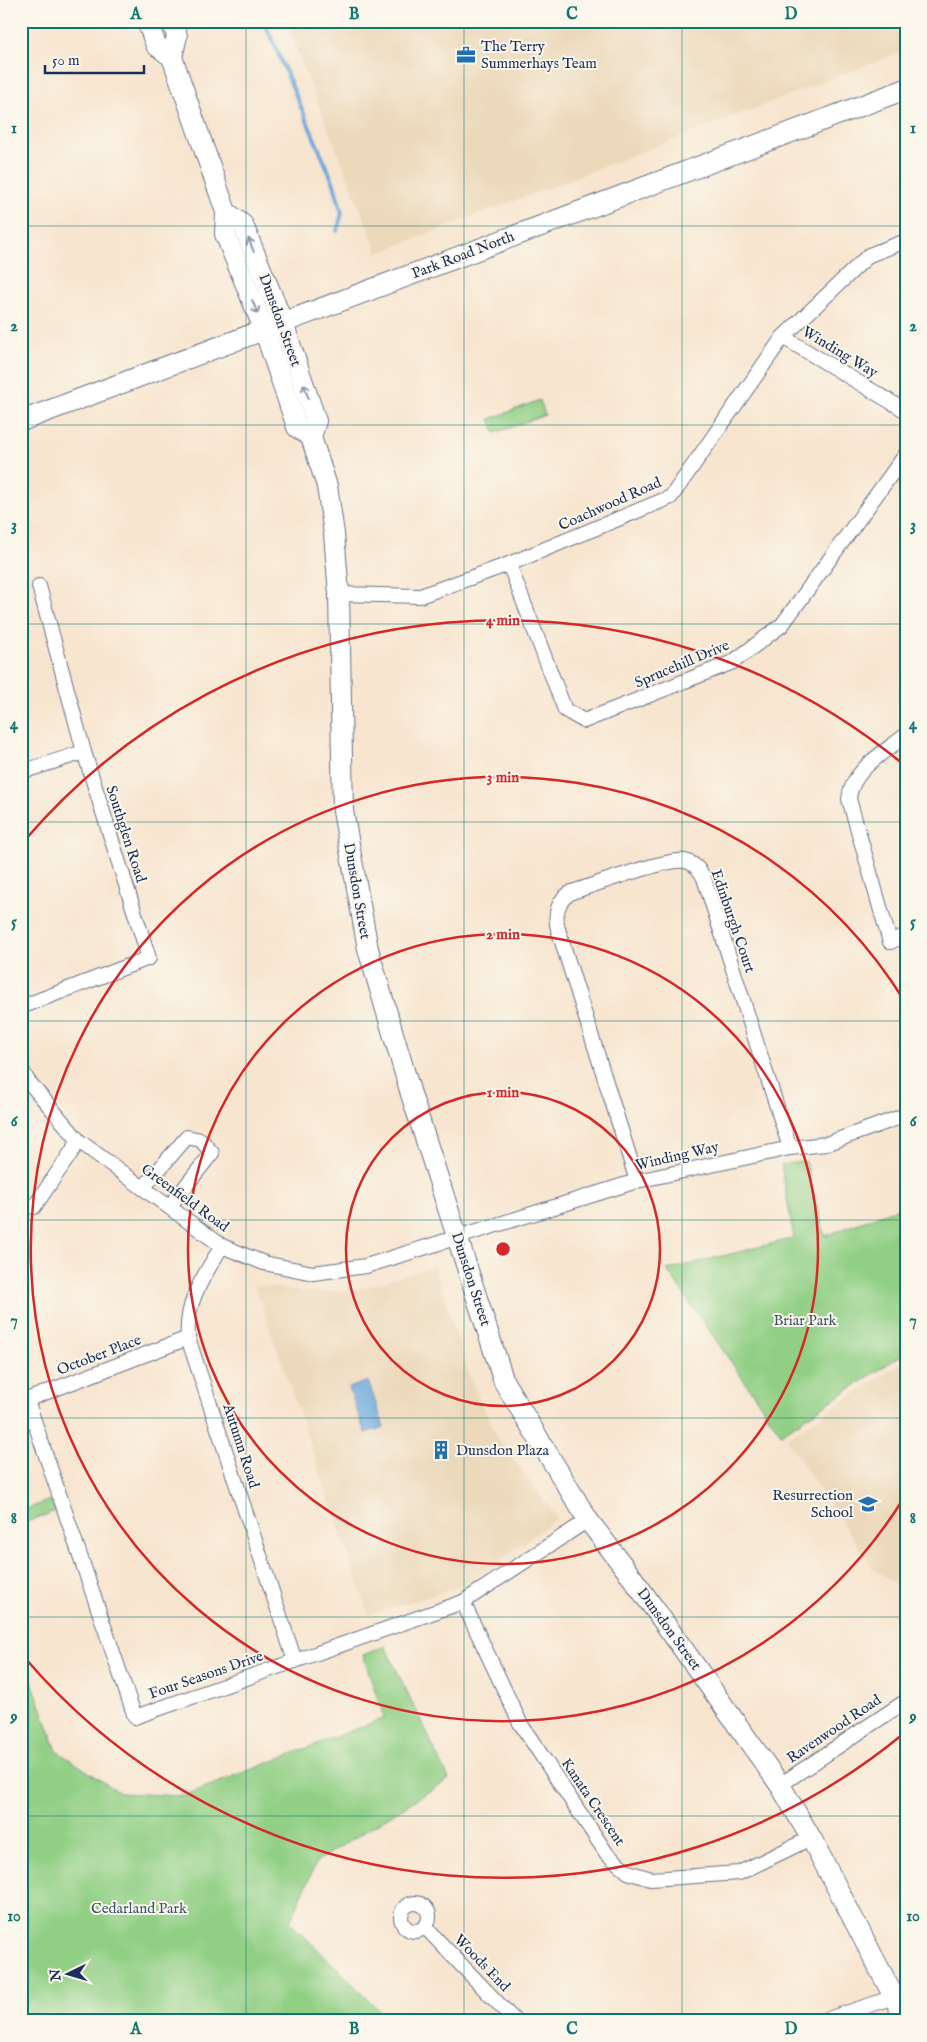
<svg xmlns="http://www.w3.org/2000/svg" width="927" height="2042" font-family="'IM FELL English',serif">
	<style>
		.built { fill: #ecd8ba }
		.green { fill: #91cf85; stroke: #567f72 }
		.water { fill: #6aa7dc; stroke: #426b9d }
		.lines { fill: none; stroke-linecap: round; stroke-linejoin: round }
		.stream { stroke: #6aa7dc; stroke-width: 4 }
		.minor-casing { stroke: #686f86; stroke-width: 16 }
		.secondary-casing { stroke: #686f86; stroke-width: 22 }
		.minor { stroke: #fff; stroke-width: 14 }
		.secondary { stroke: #fff; stroke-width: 20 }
		.oneway { stroke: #8d97ae }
		.grid { fill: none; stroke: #0f766e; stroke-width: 1; stroke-opacity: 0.55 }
		.ring { fill: none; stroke: #d62828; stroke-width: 2.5 }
		.labels { text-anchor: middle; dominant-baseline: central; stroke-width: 4; stroke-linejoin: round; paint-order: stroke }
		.poi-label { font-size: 15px; fill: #1b2f5e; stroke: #fbf7ec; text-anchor: start }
		.street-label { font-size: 15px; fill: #1b2f5e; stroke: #fbf7ec }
		.park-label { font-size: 15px; fill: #385768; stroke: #fbf7ec }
		.centre { fill: #d62828; stroke: #fbf7ec; stroke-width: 2.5 }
		.ring-label { font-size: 15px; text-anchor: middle; font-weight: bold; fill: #d62828; stroke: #fbf7ec; stroke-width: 4; stroke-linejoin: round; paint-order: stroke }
		.neatline { fill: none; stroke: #0f766e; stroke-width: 2 }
		.grid-label { font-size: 16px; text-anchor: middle; font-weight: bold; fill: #0f766e }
	</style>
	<rect width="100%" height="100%" fill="#fbf7ec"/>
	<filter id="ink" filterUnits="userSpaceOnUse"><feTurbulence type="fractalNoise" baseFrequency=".02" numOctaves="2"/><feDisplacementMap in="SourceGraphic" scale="10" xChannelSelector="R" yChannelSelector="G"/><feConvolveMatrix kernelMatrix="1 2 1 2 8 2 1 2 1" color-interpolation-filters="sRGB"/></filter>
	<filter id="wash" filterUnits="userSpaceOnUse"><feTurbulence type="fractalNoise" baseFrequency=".0096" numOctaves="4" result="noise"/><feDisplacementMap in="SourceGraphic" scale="20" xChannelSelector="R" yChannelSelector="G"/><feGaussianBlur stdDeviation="1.12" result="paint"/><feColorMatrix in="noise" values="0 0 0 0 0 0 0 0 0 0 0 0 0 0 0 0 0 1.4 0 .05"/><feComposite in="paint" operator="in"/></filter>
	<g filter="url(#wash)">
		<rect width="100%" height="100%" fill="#f7e5cf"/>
		<g class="built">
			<polygon points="285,21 906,21 906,50 378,253"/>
			<polygon points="434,1266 472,1383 498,1439 557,1518 469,1584 369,1615 255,1285 308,1292 353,1291"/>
			<polygon points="906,1360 906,1591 873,1568 786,1439"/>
		</g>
		<g class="green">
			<polygon points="540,400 545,415 495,433 490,419"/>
			<polygon points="806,1161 825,1236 906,1205 906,1352 781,1434 667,1270 794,1238 781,1165"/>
			<polygon points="50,1500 56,1511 21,1524 21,1511"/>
			<polygon points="385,1646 449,1779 317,1861 290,1922 390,2021 21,2021 21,1651 57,1751 120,1793 183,1796 384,1718 363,1655"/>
		</g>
		<polygon class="water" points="368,1381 384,1427 365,1433 349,1388"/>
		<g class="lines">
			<polyline class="stream" points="264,21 334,184 342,213 337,231"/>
		</g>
	</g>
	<g filter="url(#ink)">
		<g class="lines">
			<g class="minor-casing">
				<g id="minor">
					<polyline points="783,337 906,411"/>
					<polyline points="509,564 565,710 584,721 733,662 782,625 906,454"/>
					<polyline points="339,594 420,596 509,564 671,497 783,337 869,255 906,241"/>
					<path d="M906 735C885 752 851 770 849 799L890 942 906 935"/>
					<polyline points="21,772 84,752"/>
					<polyline points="21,1007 149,958 84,752 39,586"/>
					<polyline points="21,1068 28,1081 79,1141 222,1246 264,1263 313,1273 366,1266 637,1181 790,1148 826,1144 906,1115"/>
					<path d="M637 1181 558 929C554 914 558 899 572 892 595 885 666 858 685 861 694 863 700 870 704 878L790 1148"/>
					<polyline points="143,1188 187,1137 201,1140 212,1153 169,1207"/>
					<polyline points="34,1207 79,1141"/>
					<path d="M222 1246C204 1276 185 1301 188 1338L295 1661"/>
					<polyline points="27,1400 135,1717 463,1602 588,1520"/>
					<polyline points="21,1402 188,1338"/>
					<polyline points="463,1602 520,1723 607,1854 628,1872 651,1879 739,1873 811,1838"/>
					<polyline points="780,1785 906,1701"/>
					<circle cx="415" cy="1917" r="14"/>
					<polyline points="425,1927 515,2021"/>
					<polyline points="822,2021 894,1997"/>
				</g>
			</g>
			<g class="secondary-casing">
				<g id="secondary">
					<polyline points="147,21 156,45 172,57 226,212 225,234 264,329 297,427 311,437"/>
					<polyline points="172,21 177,36 172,57"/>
					<polyline points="226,212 243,225 283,323 316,421 311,437 327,486 334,534 339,594 343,811 368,949 411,1094 504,1382 588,1520 631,1576 780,1785 811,1838 906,2020"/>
					<polyline points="21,421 906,89"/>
				</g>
			</g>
			<use href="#minor" class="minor"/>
			<use href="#secondary" class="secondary"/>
		</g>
		<defs><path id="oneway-shaft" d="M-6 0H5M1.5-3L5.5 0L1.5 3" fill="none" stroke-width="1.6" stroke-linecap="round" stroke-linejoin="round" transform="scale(1.25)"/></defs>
		<g class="oneway">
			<use href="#oneway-shaft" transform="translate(251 245) rotate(-112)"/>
			<use href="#oneway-shaft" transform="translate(255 307) rotate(68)"/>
			<use href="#oneway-shaft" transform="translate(306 391) rotate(-109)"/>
		</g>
	</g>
	<path class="grid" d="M246 21V2021M464 21V2021M682 21V2021M21 226H906M21 425H906M21 624H906M21 822H906M21 1021H906M21 1220H906M21 1418H906M21 1617H906M21 1816H906"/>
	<g class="ring">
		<circle cx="503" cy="1249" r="157"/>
		<circle cx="503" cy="1249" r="315"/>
		<path d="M905 1496A472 472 0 1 1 905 1002"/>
		<path d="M903 1734A629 629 0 0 1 25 1658M25 840A629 629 0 0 1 903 764"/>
	</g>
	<defs>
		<g id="office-bare" transform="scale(1.5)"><path d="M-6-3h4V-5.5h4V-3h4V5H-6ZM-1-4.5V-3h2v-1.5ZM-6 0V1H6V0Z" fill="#1f6fb2" stroke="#fbf7ec" stroke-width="2.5" paint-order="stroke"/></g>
		<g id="building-bare" transform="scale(1.5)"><path d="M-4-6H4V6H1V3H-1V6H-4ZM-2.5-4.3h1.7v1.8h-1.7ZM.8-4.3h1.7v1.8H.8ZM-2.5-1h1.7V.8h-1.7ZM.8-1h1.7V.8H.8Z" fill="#1f6fb2" stroke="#fbf7ec" stroke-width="2.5" paint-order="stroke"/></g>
		<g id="school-bare" transform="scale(1.5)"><path d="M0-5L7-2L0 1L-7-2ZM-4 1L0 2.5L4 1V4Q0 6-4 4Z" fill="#1f6fb2" stroke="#fbf7ec" stroke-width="2.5" paint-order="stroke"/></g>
	</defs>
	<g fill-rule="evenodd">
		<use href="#office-bare" x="466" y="55"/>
		<use href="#building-bare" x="441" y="1450"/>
		<use href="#school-bare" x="868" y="1504"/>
	</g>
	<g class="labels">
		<g class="poi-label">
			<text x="481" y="46">The Terry<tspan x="481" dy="17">Summerhays Team</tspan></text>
			<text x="456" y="1450">Dunsdon Plaza</text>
			<text x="853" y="1495" text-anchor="end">Resurrection<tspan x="853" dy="17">School</tspan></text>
		</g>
		<g class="street-label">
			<text transform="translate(463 255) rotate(-21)">Park Road North</text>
			<text transform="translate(280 320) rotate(70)">Dunsdon Street</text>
			<text transform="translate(840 352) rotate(31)">Winding Way</text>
			<text transform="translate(610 504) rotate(-24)">Coachwood Road</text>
			<text transform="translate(682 664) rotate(-23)">Sprucehill Drive</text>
			<text transform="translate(126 834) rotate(72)">Southglen Road</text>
			<text transform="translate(357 891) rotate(80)">Dunsdon Street</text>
			<text transform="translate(733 921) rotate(71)">Edinburgh Court</text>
			<text transform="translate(677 1156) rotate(-13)">Winding Way</text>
			<text transform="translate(185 1198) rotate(36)">Greenfield Road</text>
			<text transform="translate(471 1279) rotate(72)">Dunsdon Street</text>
			<text transform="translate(99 1355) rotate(-21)">October Place</text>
			<text transform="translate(241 1446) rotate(72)">Autumn Road</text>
			<text transform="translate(669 1629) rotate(54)">Dunsdon Street</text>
			<text transform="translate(206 1675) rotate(-19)">Four Seasons Drive</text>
			<text transform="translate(834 1729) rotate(-34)">Ravenwood Road</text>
			<text transform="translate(593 1802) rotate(56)">Kanata Crescent</text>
			<text transform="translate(482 1963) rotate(46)">Woods End</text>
		</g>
		<g class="park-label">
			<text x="805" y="1320">Briar Park</text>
			<text x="139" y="1908">Cedarland Park</text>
		</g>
	</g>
	<circle cx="503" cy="1249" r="8" class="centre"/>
	<g class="ring-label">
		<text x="503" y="625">4 min</text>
		<text x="503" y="782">3 min</text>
		<text x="503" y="939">2 min</text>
		<text x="503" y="1097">1 min</text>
	</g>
	<rect width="927" height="2042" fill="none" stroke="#fbf7ec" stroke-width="55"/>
	<g transform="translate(68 1974) rotate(265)" stroke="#fbf7ec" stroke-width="4" paint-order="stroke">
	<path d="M0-4L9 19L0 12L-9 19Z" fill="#1b2f5e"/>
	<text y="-8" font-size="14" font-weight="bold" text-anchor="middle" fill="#1b2f5e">N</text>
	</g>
	<path d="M45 65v8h99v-8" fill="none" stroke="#1b2f5e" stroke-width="2.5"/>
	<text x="52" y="65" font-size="15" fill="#1b2f5e" stroke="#fbf7ec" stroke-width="4" paint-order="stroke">50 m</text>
	<rect x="28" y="28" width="872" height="1986" class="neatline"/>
	<g class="grid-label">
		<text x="136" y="19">A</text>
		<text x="354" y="19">B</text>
		<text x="572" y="19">C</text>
		<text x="791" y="19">D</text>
		<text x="14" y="133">1</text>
		<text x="913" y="133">1</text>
		<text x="14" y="331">2</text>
		<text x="913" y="331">2</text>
		<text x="14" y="530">3</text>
		<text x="913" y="530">3</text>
		<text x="14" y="729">4</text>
		<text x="913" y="729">4</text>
		<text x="14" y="927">5</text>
		<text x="913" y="927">5</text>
		<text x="14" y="1126">6</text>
		<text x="913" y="1126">6</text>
		<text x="14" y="1325">7</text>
		<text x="913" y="1325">7</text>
		<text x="14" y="1523">8</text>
		<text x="913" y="1523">8</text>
		<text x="14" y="1722">9</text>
		<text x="913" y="1722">9</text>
		<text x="14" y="1921">10</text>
		<text x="913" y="1921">10</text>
		<text x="136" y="2034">A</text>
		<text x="354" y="2034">B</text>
		<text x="572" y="2034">C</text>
		<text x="791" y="2034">D</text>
	</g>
</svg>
